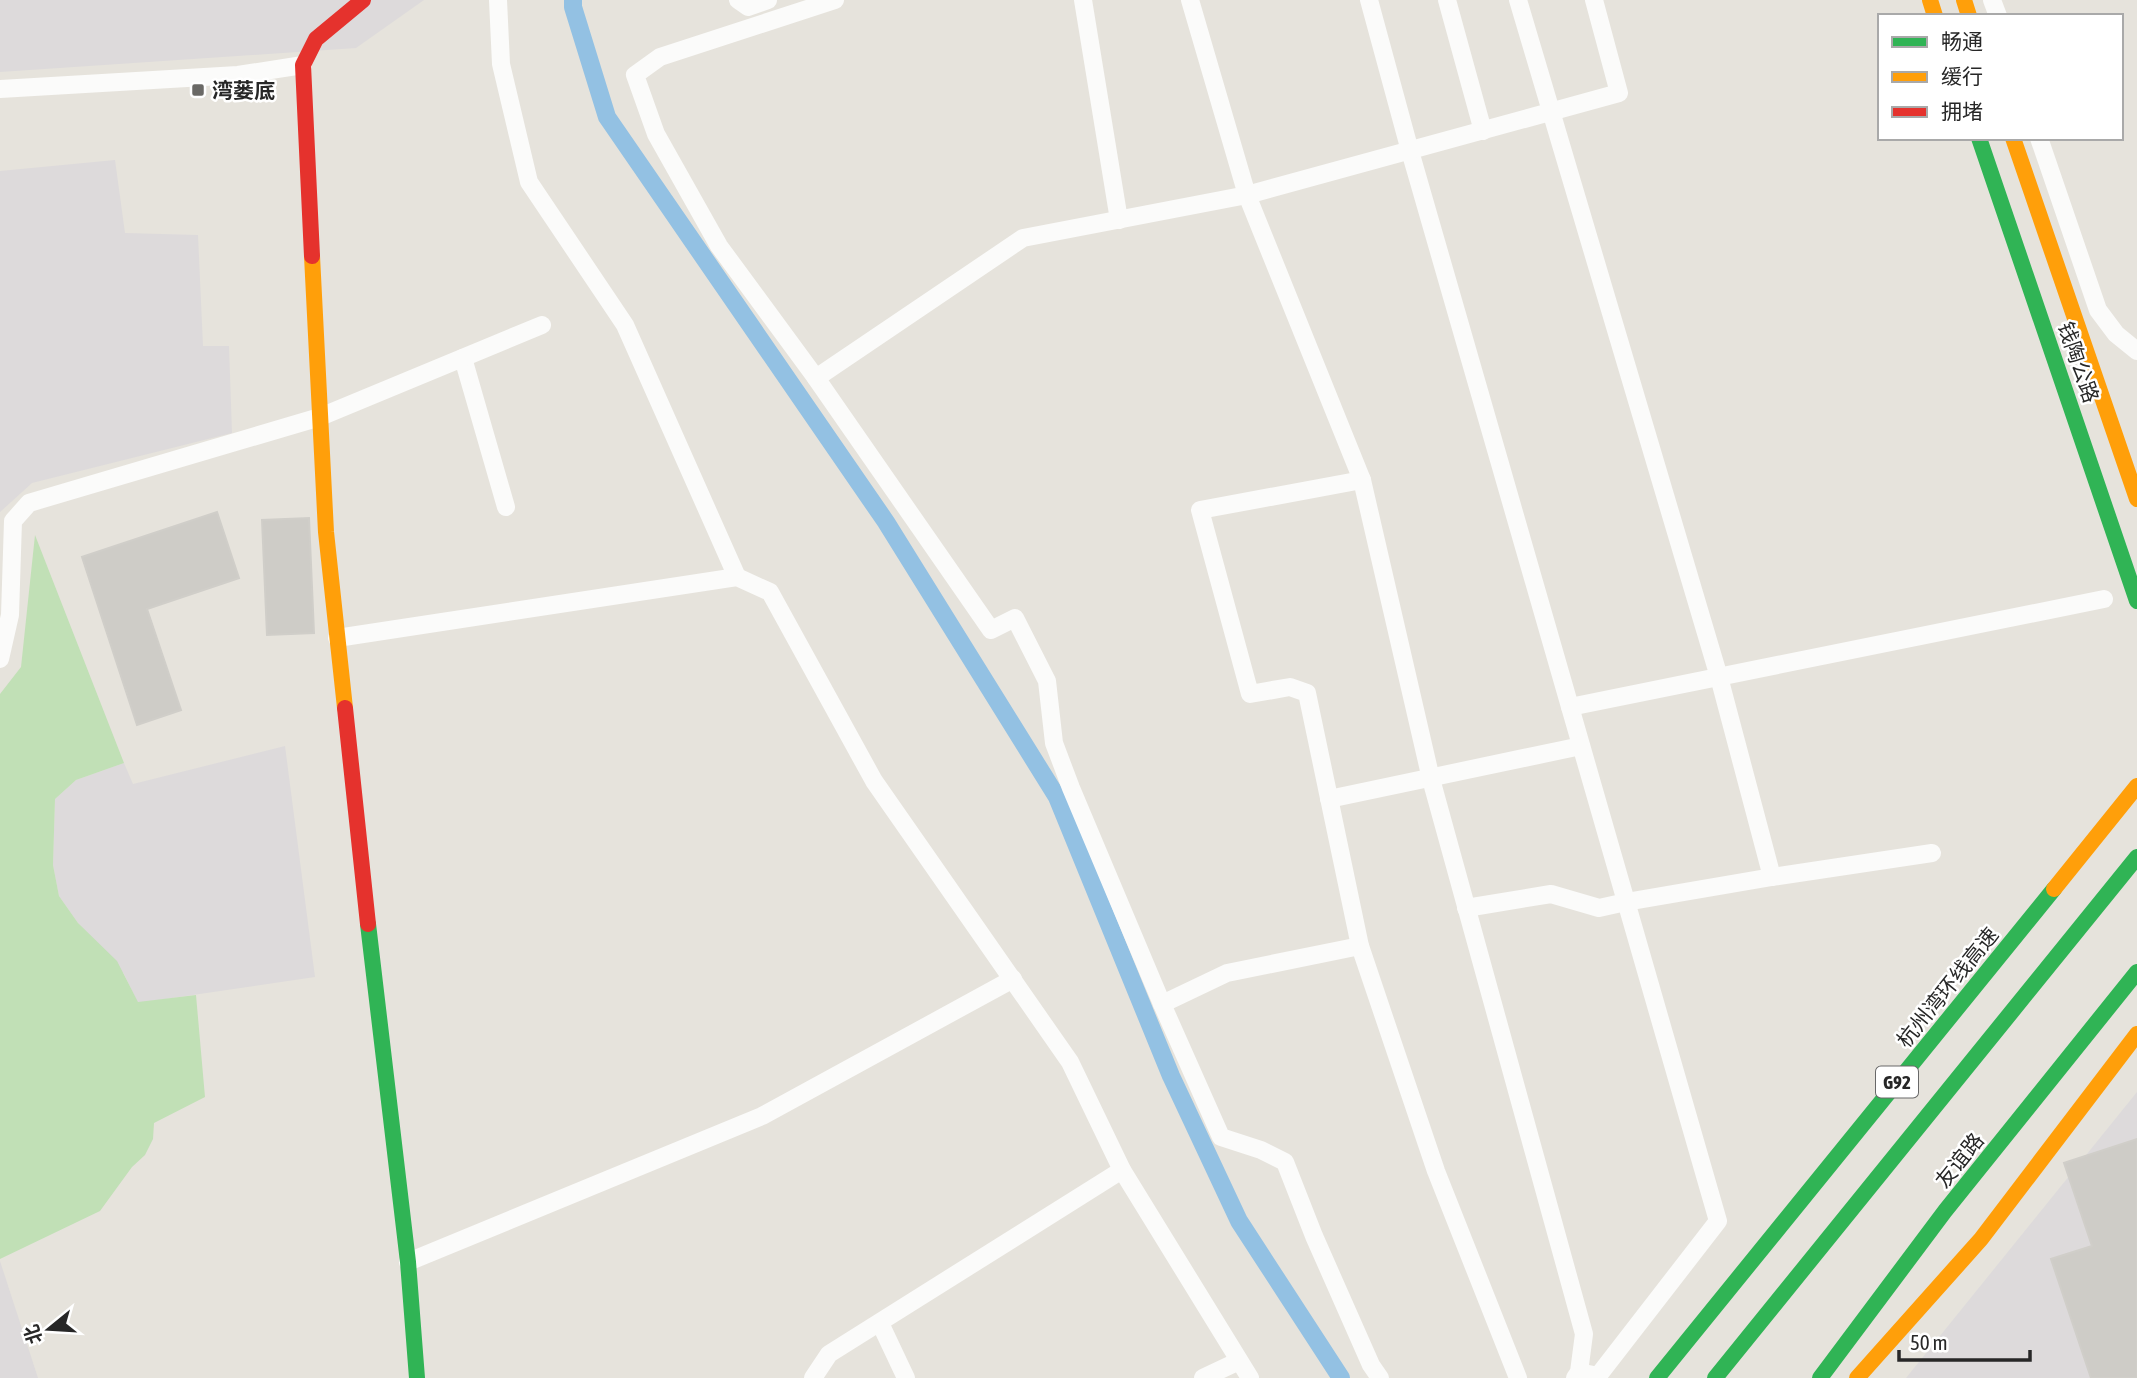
<svg xmlns="http://www.w3.org/2000/svg" width="2137" height="1378" font-family="'Asap Condensed','Noto Sans SC',sans-serif">
	<style>
		.industrial { fill: #dddadb }
		.green { fill: #c1e0b6 }
		.lines { fill: none; stroke-linecap: round; stroke-linejoin: round }
		.canal { stroke: #93c1e3; stroke-width: 18 }
		.building { fill: #ceccc7; stroke: #d0cec9; stroke-width: 2 }
		.street { stroke: #fbfbfa; stroke-width: 18 }
		.fast { stroke: #30b455; stroke-width: 16 }
		.slow { stroke: #ff9f0a; stroke-width: 16 }
		.jam { stroke: #e5322d; stroke-width: 16 }
		.poi-dot { fill: #6a6966; stroke: #fff; stroke-width: 2.5 }
		.labels { text-anchor: middle; dominant-baseline: central; stroke-width: 5; stroke-linejoin: round; paint-order: stroke }
		.shield { fill: #fff; stroke: #686868; stroke-width: 2 }
		.shield-label { font-size: 19px; font-weight: bold; fill: #272727 }
		.poi-label { font-size: 21px; font-weight: bold; fill: #272727; stroke: #fff; text-anchor: start }
		.street-label { font-size: 21px; fill: #272727; stroke: #fff }
	</style>
	<rect width="100%" height="100%" fill="#e6e3dc"/>
	<g class="industrial">
		<polygon points="0,0 424,0 356,48 0,72"/>
		<polygon points="115,160 125,233 198,235 203,346 229,346 232,433 32,483 0,512 0,171"/>
		<polygon points="285,746 315,977 138,1003 124,974 78,923 59,896 53,865 55,799 76,780 124,763 133,784"/>
		<polygon points="2137,1092 2137,1378 1906,1378"/>
		<polygon points="0,1261 38,1378 0,1378"/>
	</g>
	<polygon class="green" points="35,535 124,763 76,780 55,799 53,865 59,896 78,923 117,961 138,1002 196,995 205,1097 154,1123 153,1139 145,1155 132,1167 100,1211 0,1259 0,694 21,667"/>
	<g class="lines">
		<polyline class="canal" points="573,0 573,7 607,117 886,522 1057,797 1171,1076 1239,1221 1341,1378"/>
	</g>
	<g class="building">
		<polygon points="217,512 239,578 147,609 181,710 137,725 82,557"/>
		<polygon points="309,518 314,633 267,635 262,520"/>
		<polygon points="2137,1139 2137,1378 2091,1378 2051,1259 2092,1246 2064,1163"/>
	</g>
	<g class="lines">
		<g class="street">
			<polyline points="498,0 501,64 529,182 625,325 737,577"/>
			<polyline points="738,0 748,7 768,0"/>
			<polyline points="835,0 660,57 635,75 656,134 719,246 816,378 991,630 1015,618 1047,681 1054,743 1071,788 1162,1004 1221,1137 1261,1150 1285,1162 1314,1236 1371,1365 1380,1378"/>
			<polyline points="1083,0 1119,220"/>
			<polyline points="1190,0 1247,195 1362,480 1431,779 1584,1334 1579,1372 1575,1378"/>
			<polyline points="1369,0 1410,151 1718,1221 1598,1376 1579,1372"/>
			<polyline points="1447,0 1483,131"/>
			<polyline points="1518,0 1719,677 1772,877"/>
			<polyline points="1992,0 1998,16"/>
			<polyline points="0,89 238,75 303,65"/>
			<polyline points="2039,138 2098,310 2116,334 2137,351"/>
			<polyline points="463,358 506,507"/>
			<polyline points="816,378 1023,238 1247,195 1619,93 1594,0"/>
			<polyline points="1362,480 1200,510 1250,694 1290,687 1307,693 1360,946 1436,1171 1518,1378"/>
			<polyline points="337,638 737,577 770,592 874,781 1070,1062 1122,1170 1250,1378"/>
			<polyline points="0,659 10,615 13,521 29,503 320,417 542,325"/>
			<polyline points="1570,707 2104,599"/>
			<polyline points="1329,799 1581,746"/>
			<polyline points="1466,908 1551,894 1599,908 1626,902 1772,877 1932,853"/>
			<polyline points="1162,1004 1227,973 1360,946"/>
			<polyline points="408,1262 762,1116 1013,979"/>
			<polyline points="880,1323 906,1378"/>
			<polyline points="813,1378 829,1354 1122,1170"/>
			<polyline points="1203,1378 1239,1361"/>
		</g>
		<g class="fast">
			<polyline points="1979,138 2137,601"/>
			<polyline points="368,924 408,1262 417,1378"/>
			<polyline points="1657,1378 2054,889"/>
			<polyline points="1715,1378 2137,857"/>
			<polyline points="1820,1378 1945,1211 2137,972"/>
		</g>
		<g class="slow">
			<polyline points="1930,0 1935,16"/>
			<polyline points="1964,0 1969,16"/>
			<polyline points="2013,138 2137,499"/>
			<polyline points="312,256 326,532 345,708"/>
			<polyline points="2054,889 2137,786"/>
			<polyline points="1857,1378 1981,1239 2137,1034"/>
		</g>
		<g class="jam">
			<polyline points="312,256 303,65 316,39 363,0"/>
			<polyline points="345,708 368,924"/>
		</g>
	</g>
	<rect class="poi-dot" x="191" y="83" width="14" height="14" rx="3.5"/>
	<g class="labels">
		<rect class="shield" x="1876" y="1066.5" width="42" height="31" rx="5"/>
		<g class="shield-label">
			<text x="1897" y="1082">G92</text>
		</g>
		<g class="poi-label">
			<text x="212" y="90">湾蒌底</text>
		</g>
		<g class="street-label">
			<text transform="translate(2079 362) rotate(71)">钱陶公路</text>
			<text transform="translate(1947 987) rotate(-51)">杭州湾环线高速</text>
			<text transform="translate(1959 1160) rotate(-51)">友谊路</text>
		</g>
	</g>
	<rect x="1878" y="14" width="245" height="126" fill="#ffffff" stroke="#a9a9a9" stroke-width="2"/>
	<rect x="1892" y="37" width="35" height="10" fill="#30b455" stroke="#a9a9a9" stroke-width="2"/>
	<text x="1941" y="49" font-size="21" fill="#272727">畅通</text>
	<rect x="1892" y="72" width="35" height="10" fill="#ff9f0a" stroke="#a9a9a9" stroke-width="2"/>
	<text x="1941" y="84" font-size="21" fill="#272727">缓行</text>
	<rect x="1892" y="107" width="35" height="10" fill="#e5322d" stroke="#a9a9a9" stroke-width="2"/>
	<text x="1941" y="119" font-size="21" fill="#272727">拥堵</text>
	<g transform="translate(49 1329) rotate(252)" stroke="#ffffff" stroke-width="5" paint-order="stroke">
	<path d="M0-5L12 26L0 18L-12 26Z" fill="#272727"/>
	<text y="-10" font-size="19" font-weight="bold" text-anchor="middle" fill="#272727">北</text>
	</g>
	<path d="M1899 1350v10h131v-10" fill="none" stroke="#272727" stroke-width="3.5"/>
	<text x="1910" y="1350" font-size="21" fill="#272727" stroke="#ffffff" stroke-width="5" paint-order="stroke">50 m</text>
</svg>
